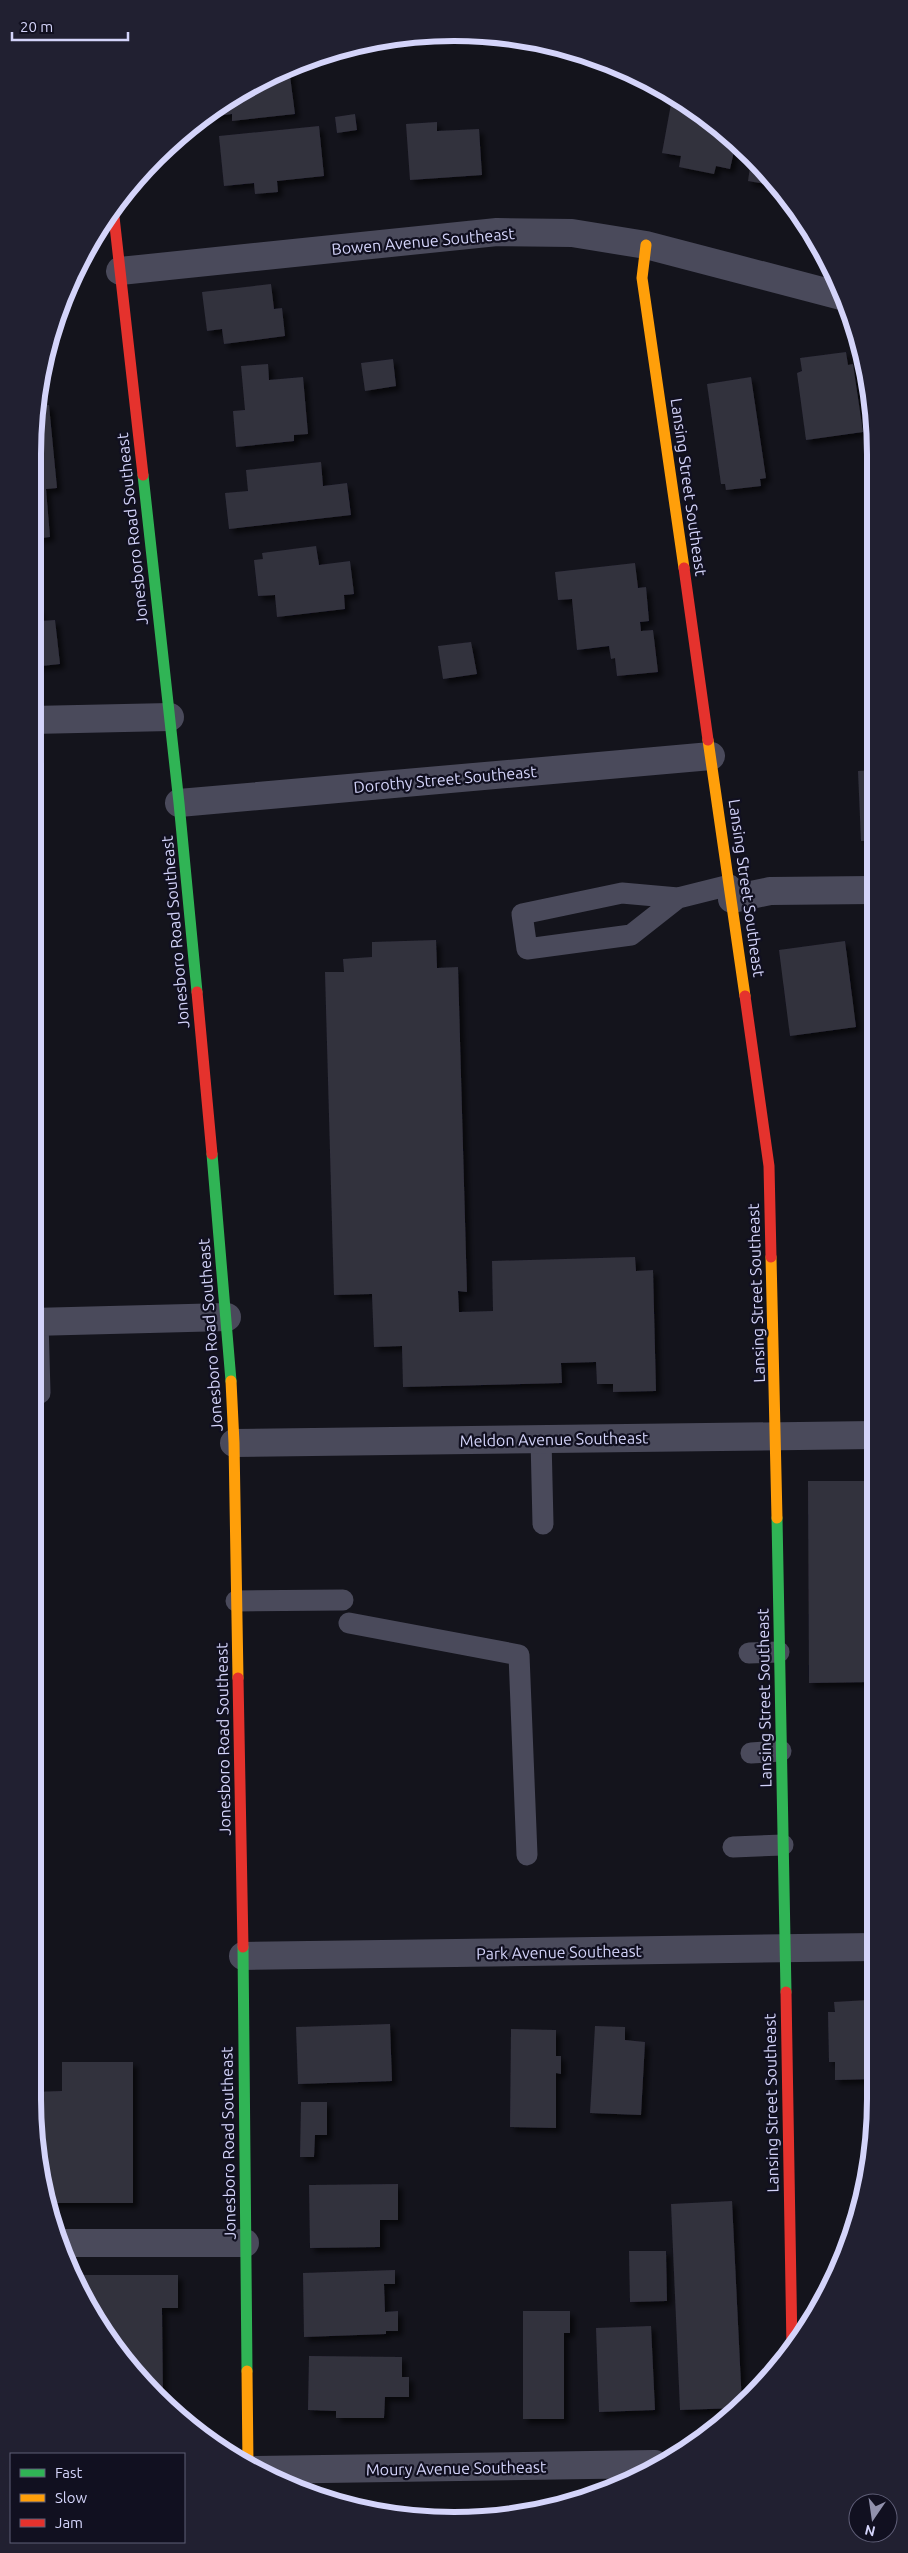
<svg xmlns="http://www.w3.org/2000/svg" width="908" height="2553" font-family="Ubuntu,sans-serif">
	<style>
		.building { fill: #32313e; filter: url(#shadow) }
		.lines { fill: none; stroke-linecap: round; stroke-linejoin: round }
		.lane { stroke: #4a4a5b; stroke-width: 21 }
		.street { stroke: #4a4a5b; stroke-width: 28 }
		.fast { stroke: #30b455; stroke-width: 11 }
		.slow { stroke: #ff9f0a; stroke-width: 11 }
		.jam { stroke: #e5322d; stroke-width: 11 }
		.labels { text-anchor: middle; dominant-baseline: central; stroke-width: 4.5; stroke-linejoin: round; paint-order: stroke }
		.street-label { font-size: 16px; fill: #d4d4fa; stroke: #111020 }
		.rim { fill: none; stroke: #d4d4fa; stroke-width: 6 }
	</style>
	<defs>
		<filter id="shadow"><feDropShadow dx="4.5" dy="4.5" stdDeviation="2.5" flood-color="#0009"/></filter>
	</defs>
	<rect width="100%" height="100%" fill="#14141c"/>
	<g class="building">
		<polygon points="289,68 295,114 232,121 232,114 209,117 209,113 243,89"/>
		<polygon points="671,104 687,107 735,147 730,169 716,166 714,174 679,167 681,156 662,153"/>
		<polygon points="355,114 357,130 337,133 335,117"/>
		<polygon points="437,122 437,131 479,129 482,175 410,180 406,124"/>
		<polygon points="319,126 324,176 277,181 278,192 255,194 254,183 224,186 219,136"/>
		<polygon points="751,160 771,176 778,186 748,181"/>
		<polygon points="271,284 274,309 282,308 285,336 224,344 222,329 207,331 202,292"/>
		<polygon points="846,352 848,365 853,364 863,432 806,440 797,373 802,371 800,358"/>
		<polygon points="393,359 396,386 365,391 361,363"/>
		<polygon points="268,364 269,380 303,377 308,434 294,435 294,441 236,447 233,411 245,410 241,366"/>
		<polygon points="751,377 766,478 760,479 761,486 726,490 725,484 721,484 707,384"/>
		<polygon points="39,404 49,405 57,488 46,489 50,537 32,539 32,454"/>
		<polygon points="321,462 323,486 347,483 351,515 229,529 225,493 248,491 246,470"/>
		<polygon points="316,546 319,565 350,561 354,594 344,595 345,609 277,617 275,595 258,596 254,560 263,559 262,553"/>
		<polygon points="635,563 638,588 646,587 649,621 640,622 641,631 653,630 658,672 617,676 615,658 611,659 609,646 577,650 572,599 558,600 555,572"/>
		<polygon points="39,608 41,621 55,620 60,664 32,667 32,609"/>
		<polygon points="471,642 477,674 443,679 438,646"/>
		<polygon points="873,770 873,841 861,841 858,771"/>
		<polygon points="436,940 437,968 458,967 467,1292 458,1291 459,1312 493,1311 492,1261 635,1257 636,1271 653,1270 656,1391 613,1392 613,1384 597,1384 596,1362 561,1363 562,1383 403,1387 402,1346 374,1347 372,1294 334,1295 325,972 344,972 343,959 372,957 372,942"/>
		<polygon points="845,941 856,1027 790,1036 779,950"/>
		<polygon points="865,973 873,973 873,996 866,996"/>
		<polygon points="808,1481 874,1481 875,1682 809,1683"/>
		<polygon points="868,2000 869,2008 875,2008 875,2079 835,2080 835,2062 829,2062 828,2012 835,2012 834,2002"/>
		<polygon points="390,2024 392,2081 298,2084 296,2027"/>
		<polygon points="595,2026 625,2027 625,2040 645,2042 641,2115 590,2113"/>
		<polygon points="511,2029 556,2030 556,2056 561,2056 561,2074 556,2073 556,2128 510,2127"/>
		<polygon points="62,2062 133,2062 133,2203 47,2203 41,2181 32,2092 62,2091"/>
		<polygon points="301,2102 327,2102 327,2135 315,2135 314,2157 300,2157"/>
		<polygon points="398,2184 398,2220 380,2220 380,2247 310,2248 309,2185"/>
		<polygon points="732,2201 742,2405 738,2408 680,2410 671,2204"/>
		<polygon points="629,2251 666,2251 667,2301 630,2302"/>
		<polygon points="395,2270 395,2284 384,2284 385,2312 398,2311 398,2331 386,2331 386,2334 304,2337 303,2273"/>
		<polygon points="74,2275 178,2275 178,2308 162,2308 163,2401 137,2377"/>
		<polygon points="523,2311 570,2311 570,2333 564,2333 564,2419 523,2419"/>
		<polygon points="651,2326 655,2410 599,2412 596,2328"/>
		<polygon points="309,2356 402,2357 402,2377 409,2377 409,2397 385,2397 384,2418 336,2418 336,2411 308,2410"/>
	</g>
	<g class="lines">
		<g class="lane">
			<polyline points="678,898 631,935 527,949 522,914 622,893 678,898 730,885"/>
			<polyline points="38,1321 40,1393"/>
			<polyline points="541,1439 543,1524"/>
			<polyline points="236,1601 343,1600"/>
			<polyline points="349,1623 519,1655 527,1855"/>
			<polyline points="749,1653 779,1652"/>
			<polyline points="751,1753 781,1751"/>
			<polyline points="733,1847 783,1845"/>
		</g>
		<g class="street">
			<polyline points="120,271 497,232 572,233 646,245 841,296"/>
			<polyline points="32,720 170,717"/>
			<polyline points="179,803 711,756"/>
			<polyline points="732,899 770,891 873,890"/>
			<polyline points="32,1322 227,1317"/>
			<polyline points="234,1443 874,1435"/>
			<polyline points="243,1956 875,1947"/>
			<polyline points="59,2243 245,2243"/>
			<polyline points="256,2470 655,2464"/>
		</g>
		<g class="fast">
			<polyline points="143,475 179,803 197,992"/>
			<polyline points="212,1154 231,1381"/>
			<polyline points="777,1518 786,1992"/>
			<polyline points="243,1947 247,2371"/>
		</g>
		<g class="slow">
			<polyline points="646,245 642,278 684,568"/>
			<polyline points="708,740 745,996"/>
			<polyline points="771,1257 777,1518"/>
			<polyline points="231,1381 234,1443 238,1678"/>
			<polyline points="247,2371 248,2465"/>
		</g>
		<g class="jam">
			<polyline points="113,208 143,475"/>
			<polyline points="684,568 708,740"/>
			<polyline points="197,992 212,1154"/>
			<polyline points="745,996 769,1166 771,1257"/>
			<polyline points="238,1678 243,1947"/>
			<polyline points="786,1992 792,2349"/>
		</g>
	</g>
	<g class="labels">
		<g class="street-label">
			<text transform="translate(423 241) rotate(-5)">Bowen Avenue Southeast</text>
			<text transform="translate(689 487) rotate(82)">Lansing Street Southeast</text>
			<text transform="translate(132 529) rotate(-96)">Jonesboro Road Southeast</text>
			<text transform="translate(445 779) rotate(-5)">Dorothy Street Southeast</text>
			<text transform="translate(747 888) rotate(82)">Lansing Street Southeast</text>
			<text transform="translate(175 932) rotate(-95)">Jonesboro Road Southeast</text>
			<text transform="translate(756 1293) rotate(-92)">Lansing Street Southeast</text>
			<text transform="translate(210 1335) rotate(-94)">Jonesboro Road Southeast</text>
			<text transform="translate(554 1439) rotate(-1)">Meldon Avenue Southeast</text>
			<text transform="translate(764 1698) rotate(-91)">Lansing Street Southeast</text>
			<text transform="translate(223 1739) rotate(-91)">Jonesboro Road Southeast</text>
			<text transform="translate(559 1952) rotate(-1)">Park Avenue Southeast</text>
			<text transform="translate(771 2103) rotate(-91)">Lansing Street Southeast</text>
			<text transform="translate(228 2143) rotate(-91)">Jonesboro Road Southeast</text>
			<text transform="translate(456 2468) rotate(-1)">Moury Avenue Southeast</text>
		</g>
	</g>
	<path d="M0 0H908V2553H0ZM454 41H454A413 413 0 0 1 867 454V2099A413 413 0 0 1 454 2512H454A413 413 0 0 1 41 2099V454A413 413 0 0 1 454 41Z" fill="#212031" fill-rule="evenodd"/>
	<path class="rim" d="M454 41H454A413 413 0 0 1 867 454V2099A413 413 0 0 1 454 2512H454A413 413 0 0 1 41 2099V454A413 413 0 0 1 454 41Z"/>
	<rect x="10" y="2453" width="175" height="90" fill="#111020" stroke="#5f5e77"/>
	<rect x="20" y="2469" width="25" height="8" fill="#30b455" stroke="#5f5e77"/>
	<text x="55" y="2478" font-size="15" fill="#d4d4fa">Fast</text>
	<rect x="20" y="2494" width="25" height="8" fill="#ff9f0a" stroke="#5f5e77"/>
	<text x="55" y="2503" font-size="15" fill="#d4d4fa">Slow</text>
	<rect x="20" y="2519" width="25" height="8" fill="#e5322d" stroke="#5f5e77"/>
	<text x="55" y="2528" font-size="15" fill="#d4d4fa">Jam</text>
	<g transform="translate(873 2518) rotate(193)"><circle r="24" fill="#111020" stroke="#5f5e77"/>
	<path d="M0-4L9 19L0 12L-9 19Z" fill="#9191ac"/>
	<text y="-8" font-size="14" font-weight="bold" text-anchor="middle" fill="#d4d4fa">N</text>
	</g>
	<path d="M12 32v8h116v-8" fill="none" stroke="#d4d4fa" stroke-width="2.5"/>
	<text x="20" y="32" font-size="15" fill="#d4d4fa" stroke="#111020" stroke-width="4" paint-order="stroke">20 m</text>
</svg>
